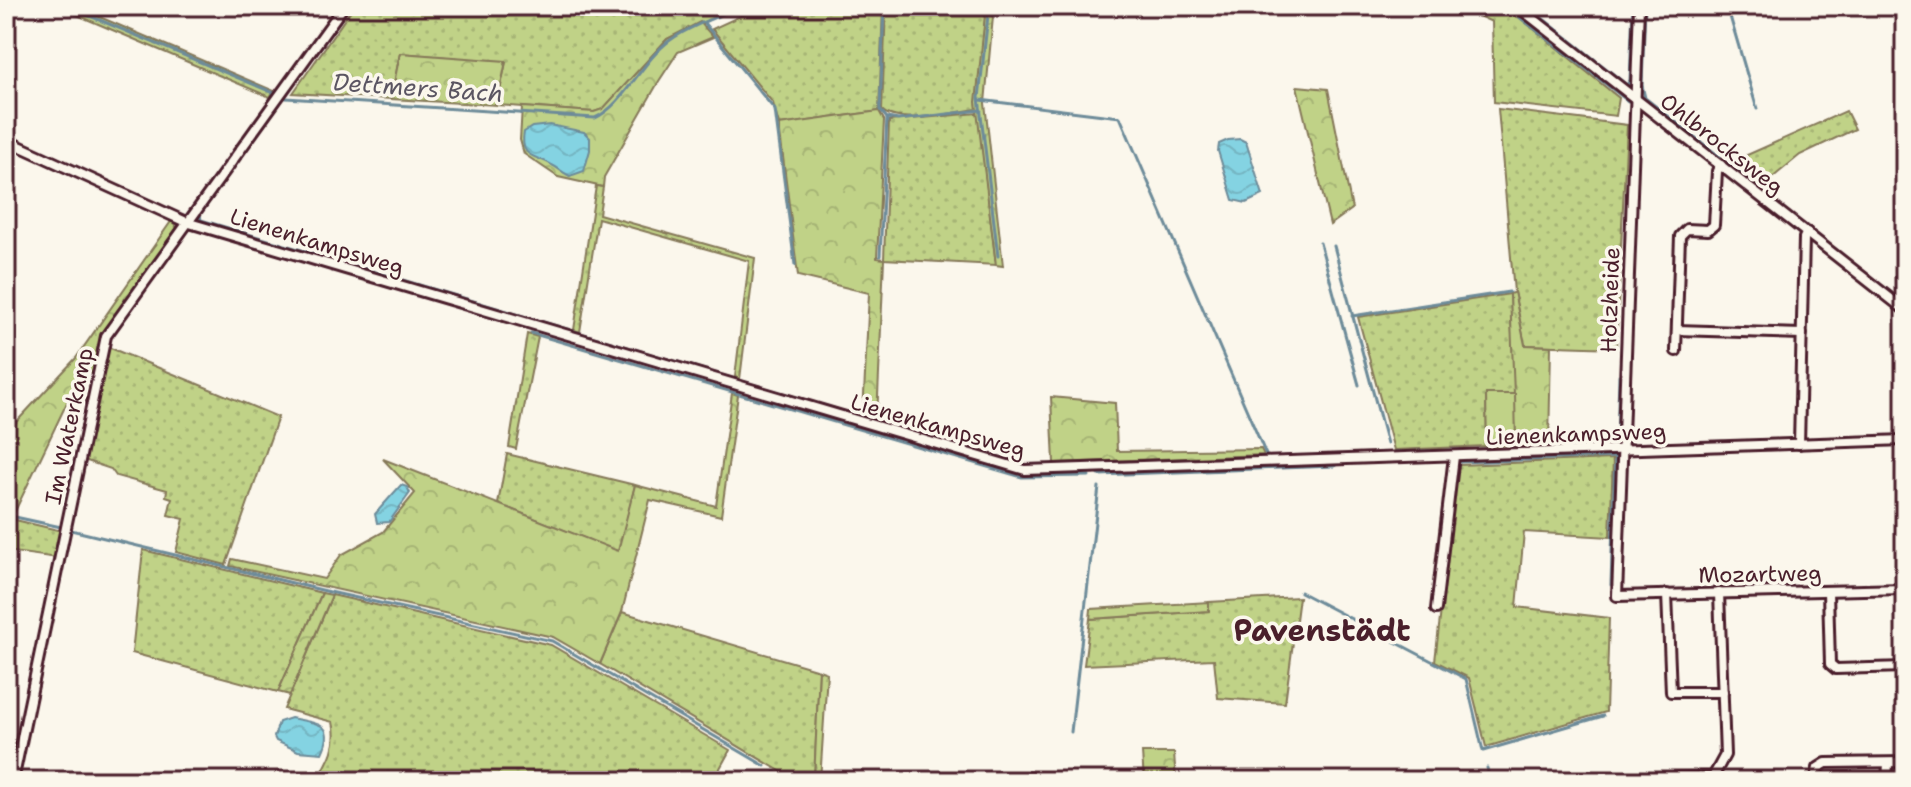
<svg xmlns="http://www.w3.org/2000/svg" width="1911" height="787" font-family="'Shantell Sans',sans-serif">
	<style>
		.grass { fill: url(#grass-dots); stroke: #857859; stroke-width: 2 }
		.forest { fill: url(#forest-crowns); stroke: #857859; stroke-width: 2 }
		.garden { fill: #c0d287; stroke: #857859; stroke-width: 2 }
		.water { fill: url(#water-waves); stroke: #6d8b99; stroke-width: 2 }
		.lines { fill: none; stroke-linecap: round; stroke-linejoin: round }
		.stream { stroke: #6d8b99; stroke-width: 3 }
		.street-casing { stroke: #4a1f2b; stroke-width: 14 }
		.street { stroke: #fbf7ec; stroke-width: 8 }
		.labels { text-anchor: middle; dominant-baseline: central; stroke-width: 7; stroke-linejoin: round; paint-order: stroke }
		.street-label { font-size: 22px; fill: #4a1f2b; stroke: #fbf7ec }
		.water-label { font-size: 24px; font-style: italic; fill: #5b5562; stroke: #fbf7ec }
		.district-label { font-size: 30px; font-weight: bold; fill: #4a1f2b; stroke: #fbf7ec }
	</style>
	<defs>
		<pattern id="grass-dots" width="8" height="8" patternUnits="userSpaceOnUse" patternTransform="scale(2)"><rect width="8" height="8" fill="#c0d287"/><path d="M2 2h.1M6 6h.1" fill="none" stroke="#a6b475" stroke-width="1.8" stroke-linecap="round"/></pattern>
		<pattern id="forest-crowns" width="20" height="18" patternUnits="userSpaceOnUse" patternTransform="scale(2)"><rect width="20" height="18" fill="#c0d287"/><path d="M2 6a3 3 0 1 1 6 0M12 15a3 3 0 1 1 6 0" fill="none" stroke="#a6b475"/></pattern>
		<pattern id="water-waves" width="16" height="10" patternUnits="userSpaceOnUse" patternTransform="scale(2)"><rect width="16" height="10" fill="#84d3e2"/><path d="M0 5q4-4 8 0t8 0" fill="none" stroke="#74b5c2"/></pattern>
	</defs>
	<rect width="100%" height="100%" fill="#fbf7ec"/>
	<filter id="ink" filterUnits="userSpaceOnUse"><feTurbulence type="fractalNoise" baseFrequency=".0125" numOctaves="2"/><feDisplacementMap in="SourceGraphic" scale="16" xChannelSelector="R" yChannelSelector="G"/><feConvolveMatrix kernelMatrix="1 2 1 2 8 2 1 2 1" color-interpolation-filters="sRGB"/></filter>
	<g filter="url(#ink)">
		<g class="grass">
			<polygon points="56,6 74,6 274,91 270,97"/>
			<polygon points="354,6 738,6 667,39 603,109 594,112 497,105 506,62 400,53 391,99 293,93"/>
			<polygon points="762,6 883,6 879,111 779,125 773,103 712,29"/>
			<path d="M886 6H986L977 109C956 112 895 126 882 110Z"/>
			<polygon points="1456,6 1501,6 1510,10 1619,98 1616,116 1494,102 1492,22"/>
			<polygon points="1498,109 1627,125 1616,348 1525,345 1514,292"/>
			<polygon points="1846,111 1855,129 1800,155 1760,188 1729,163"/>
			<polygon points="978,113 996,265 884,259 889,121"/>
			<polygon points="596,186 603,187 599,214 755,258 740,379 735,377 749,261 598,218 580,332 574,330"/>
			<polygon points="1510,294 1515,394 1486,394 1487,446 1394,450 1358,317"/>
			<polygon points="527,334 538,337 516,449 509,447"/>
			<polygon points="108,347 278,417 226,565 176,552 184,519 168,515 172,498 166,496 167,490 116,476 111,469 84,460"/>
			<polygon points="507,454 635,485 619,552 498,504"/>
			<polygon points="1613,459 1610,537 1524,532 1517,607 1609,618 1606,712 1486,747 1469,678 1435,661 1458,465"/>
			<polygon points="11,519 62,531 57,558 6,551 6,530"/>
			<polygon points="143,550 322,593 278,692 132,653"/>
			<path d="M332 595 551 645 730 750 713 781H448L437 776 434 781H317C328 762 339 745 333 722L284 709Z"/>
			<polygon points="1299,597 1285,703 1218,698 1214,659 1084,665 1090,619 1209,611 1209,602"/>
			<polygon points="622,612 819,670 814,781 797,781 600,664"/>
		</g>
		<g class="forest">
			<polygon points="986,6 994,6 985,103 1003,266 996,265 976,102"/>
			<polygon points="700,22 713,37 678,52 659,81 604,177 603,187 558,177 524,154 520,140 522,107 594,112 603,109 667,39"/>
			<polygon points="400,53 506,61 497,105 391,99"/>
			<polygon points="1297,86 1328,89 1352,209 1330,225"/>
			<polygon points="879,111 884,120 877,258 884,259 877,419 863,415 869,293 798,276 779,125"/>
			<polygon points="172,220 177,228 101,335 95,374 83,369 6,530 6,433 76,358"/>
			<polygon points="1514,292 1525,345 1551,346 1549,444 1516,445 1510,294"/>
			<polygon points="732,393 738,395 721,516 650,500 622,612 600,664 553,637 230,566 232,559 324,579 341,555 383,532 415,493 383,459 618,551 635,485 716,506"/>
			<polygon points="1051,397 1115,403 1117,451 1261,449 1264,455 1054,463"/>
			<polygon points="322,593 332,595 290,695 278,692"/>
			<polygon points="1209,602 1209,611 1090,619 1091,609"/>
			<polygon points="819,670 827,673 820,781 814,781"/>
			<polygon points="1142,753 1174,753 1176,781 1144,781"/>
		</g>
		<polygon class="garden" points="1486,394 1515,394 1516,445 1487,446"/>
		<g class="water">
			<path d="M550 125 584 132 590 138V150L584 171 570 176C563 173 558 168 552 165 536 155 519 159 524 132L532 127Z"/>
			<polygon points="1240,139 1246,142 1263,195 1246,203 1233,200 1218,151 1219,144 1228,140"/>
			<polygon points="401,485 407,487 410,493 389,522 377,523 375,514"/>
			<path d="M291 718C316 724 337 722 322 753L298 751 276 741 274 737 279 722Z"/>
		</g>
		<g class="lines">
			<g class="stream">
				<polyline points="66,6 279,95"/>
				<polyline points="350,6 200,214 201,220 1024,465 1066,465"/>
				<polyline points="884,6 880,110 887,118 898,120 981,110"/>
				<polyline points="989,6 979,98 998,256"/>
				<polyline points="1505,6 1628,101"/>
				<polyline points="1527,6 1627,85 1630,80 1633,6"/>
				<polyline points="1645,6 1642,85 1645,98 1720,157"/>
				<polyline points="1727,6 1757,109"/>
				<polyline points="704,23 775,110 795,265"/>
				<path d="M286 98 595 118C623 106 642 61 669 41 690 26 719 16 743 6"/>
				<polyline points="980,100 1120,117 1267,457 1162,461"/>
				<polyline points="1728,163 1757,187"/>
				<polyline points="1320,243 1359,385"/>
				<polyline points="1334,246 1387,444"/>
				<polyline points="880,256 887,118"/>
				<polyline points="1352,316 1509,292"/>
				<polyline points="531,333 1022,477 1089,476"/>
				<polyline points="1394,452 1614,445 1617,441 1619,375"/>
				<polyline points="1099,475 1335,466"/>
				<polyline points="6,515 61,527"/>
				<polyline points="71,530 330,592 552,641 765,766"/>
				<polyline points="1446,562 1458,462 1615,457 1611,585"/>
				<polyline points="1300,592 1466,679 1483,751 1603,716"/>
				<polyline points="1071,732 1099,487"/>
				<polyline points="1487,768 1490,781"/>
				<polyline points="775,772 791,781"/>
			</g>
			<g class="street-casing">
				<g id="street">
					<polyline points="1517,6 1905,310"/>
					<polyline points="1639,6 1617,596 1905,589"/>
					<polyline points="6,140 186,222 1025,470 1905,440"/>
					<polyline points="1677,330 1802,334"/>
					<polyline points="1676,351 1680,236 1687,229 1708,230 1714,225 1717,171 1721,165"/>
					<polyline points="1799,444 1804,238 1807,232"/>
					<polyline points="1828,591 1830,664 1836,669 1905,667"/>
					<polyline points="1667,594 1671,692 1723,692"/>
					<polyline points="1436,609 1454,456"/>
					<polyline points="13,781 106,336 344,6"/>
					<polyline points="1675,781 1674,778 1713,777 1725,755 1719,593"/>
					<polyline points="1815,781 1818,768 1826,763 1905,762"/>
					<polyline points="1887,781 1888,763"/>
				</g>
			</g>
			<use href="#street" class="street"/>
		</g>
	</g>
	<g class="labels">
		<g class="street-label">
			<text transform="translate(1722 144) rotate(38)">Ohlbrocksweg</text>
			<text transform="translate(317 242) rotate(17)">Lienenkampsweg</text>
			<text transform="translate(1610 300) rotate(-88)">Holzheide</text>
			<text transform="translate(69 426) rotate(-78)">Im Waterkamp</text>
			<text transform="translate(938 426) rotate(16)">Lienenkampsweg</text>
			<text transform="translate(1576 434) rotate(-2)">Lienenkampsweg</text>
			<text transform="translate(1760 574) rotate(-1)">Mozartweg</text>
		</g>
		<g class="water-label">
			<text transform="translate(418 88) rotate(4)">Dettmers Bach</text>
		</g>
		<g class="district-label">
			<text x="1322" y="630">Pavenstädt</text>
		</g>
	</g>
	<rect width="1911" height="787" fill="none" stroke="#fbf7ec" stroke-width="32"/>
	<rect x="16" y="16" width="1879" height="755" fill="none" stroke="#4a1f2b" stroke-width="3" filter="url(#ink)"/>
</svg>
